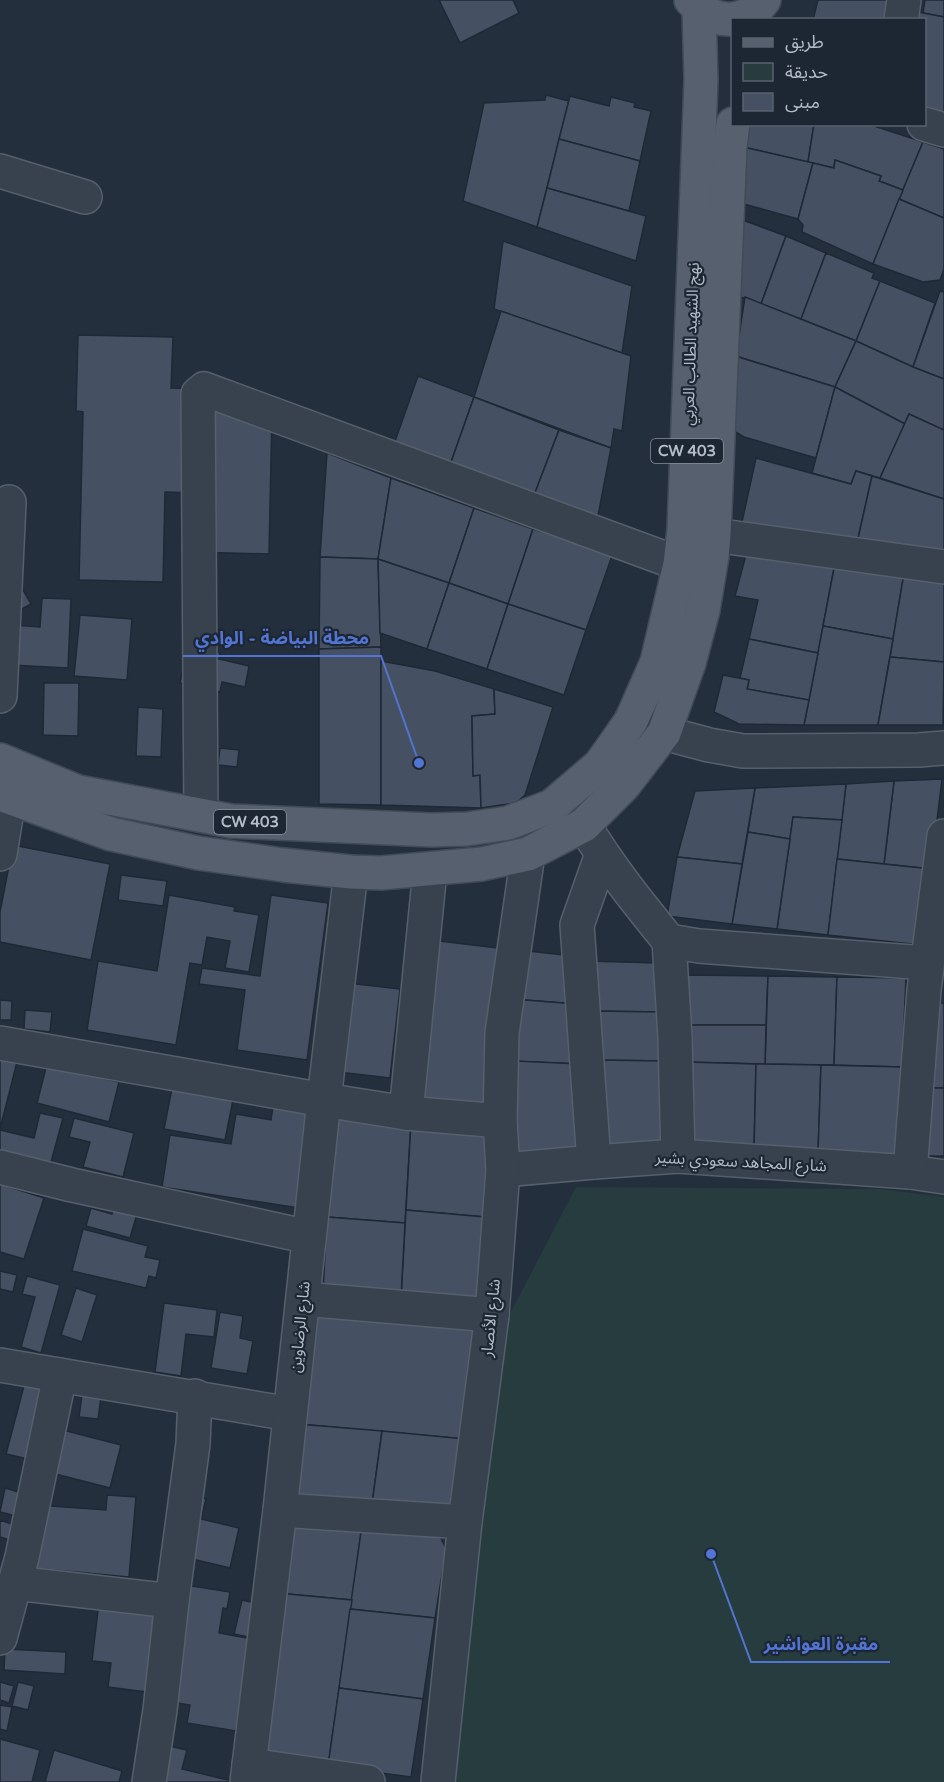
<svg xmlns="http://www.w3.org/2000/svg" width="944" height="1782" font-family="'Varela Round','Noto Sans Arabic',sans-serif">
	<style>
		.green { fill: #263c3f }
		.building { fill: #455162; stroke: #1f2835; stroke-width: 1.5 }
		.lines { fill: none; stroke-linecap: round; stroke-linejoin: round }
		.minor-casing { stroke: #565f6c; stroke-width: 36 }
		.major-casing { stroke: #414a57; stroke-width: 36 }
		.minor { stroke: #38414e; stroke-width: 33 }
		.major { stroke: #56606e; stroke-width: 33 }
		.labels { text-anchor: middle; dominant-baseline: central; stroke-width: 4.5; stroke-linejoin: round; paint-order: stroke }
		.shield { fill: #1d2633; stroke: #878f9c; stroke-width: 1.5 }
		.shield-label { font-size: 15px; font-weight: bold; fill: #b4bcc9 }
		.street-label { font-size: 16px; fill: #b4bcc9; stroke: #1d2633 }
		.leader { fill: none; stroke: #5274d3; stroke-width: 2 }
		.callout-dot { fill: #5274d3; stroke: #1d2633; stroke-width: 2 }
		.callout-label { font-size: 18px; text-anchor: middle; font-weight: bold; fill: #5274d3; stroke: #1d2633; stroke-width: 4.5; stroke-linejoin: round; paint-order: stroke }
	</style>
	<rect width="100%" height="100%" fill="#242f3e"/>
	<polygon class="green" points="576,1187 881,1189 944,1197 944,1782 455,1782 503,1327"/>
	<g class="building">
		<polygon points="439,0 513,0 519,13 460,43"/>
		<polygon points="818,0 895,0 891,20 813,20"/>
		<polygon points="925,0 944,0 944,17 923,13"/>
		<polygon points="918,12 944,17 944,117 924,113 924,20 916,20"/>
		<polygon points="546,95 569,101 537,227 463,201 484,103 545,100"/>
		<polygon points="570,96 609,106 611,97 635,103 634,107 651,111 640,161 559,139"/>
		<polygon points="748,124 814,124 808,162 743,147"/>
		<polygon points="814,124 868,124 923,142 903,190 879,181 881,176 835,160 834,168 808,162"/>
		<polygon points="559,139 640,161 629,211 547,188"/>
		<polygon points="923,142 944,149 944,218 899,199"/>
		<polygon points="743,147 813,163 798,219 733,201"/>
		<polygon points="835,160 881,176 879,181 903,190 873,264 802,232 803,225 798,219 813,163 834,168"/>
		<polygon points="547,188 646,216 636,261 537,227"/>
		<polygon points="899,199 944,218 944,269 940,280 923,282 873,264"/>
		<polygon points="740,219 786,236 761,304 729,293"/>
		<polygon points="786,236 826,253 801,319 761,304"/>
		<polygon points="503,241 632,286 622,353 494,309"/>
		<polygon points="826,253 874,273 872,278 880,281 856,341 801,319"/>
		<polygon points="880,281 935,303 913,367 856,341"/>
		<polygon points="940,291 944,292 944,379 913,367"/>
		<polygon points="745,297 856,341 835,387 736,356"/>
		<polygon points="501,311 631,356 622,431 614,429 611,448 474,397"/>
		<polygon points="78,335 173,337 171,388 221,389 272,413 269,554 194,552 196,493 165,492 163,582 79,580 83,412 76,411"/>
		<polygon points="856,341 913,367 944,379 944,430 909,414 905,424 835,387"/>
		<polygon points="732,355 835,387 816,458 744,437 734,431"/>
		<polygon points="418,376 474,397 449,468 393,447"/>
		<polygon points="835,387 905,424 880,478 856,471 851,484 812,473"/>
		<polygon points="474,397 559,430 533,498 449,468"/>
		<polygon points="909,414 944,430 944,499 880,478"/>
		<polygon points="559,430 611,448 597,521 533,498"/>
		<polygon points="327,453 391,478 378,559 320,557"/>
		<polygon points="756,458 851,484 856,471 872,476 857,543 742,522"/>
		<polygon points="872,476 944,499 944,560 857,543"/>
		<polygon points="391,478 474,508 449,583 378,559"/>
		<polygon points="474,508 533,529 508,604 449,583"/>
		<polygon points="533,529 613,553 586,630 508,604"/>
		<polygon points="747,551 835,563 818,653 749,639 758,600 735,596"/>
		<polygon points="320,557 378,559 381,647 319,649"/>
		<polygon points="378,559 449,583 427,649 380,633"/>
		<polygon points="835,563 904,573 893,639 823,626"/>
		<polygon points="904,573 944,578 944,662 890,657"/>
		<polygon points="449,583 508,604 487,669 427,649"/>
		<polygon points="23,590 31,604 20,610 12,597"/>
		<polygon points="42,598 71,599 68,668 11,665 13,625 40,627"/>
		<polygon points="508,604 586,630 564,695 487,669"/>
		<polygon points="80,615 132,619 127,680 74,676"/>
		<polygon points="823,626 893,639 878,725 804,725"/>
		<polygon points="749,639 818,653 809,700 747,689 749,680 740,678"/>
		<polygon points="188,646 220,653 219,659 249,666 245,687 222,682 220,692 180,683"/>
		<polygon points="381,647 381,805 319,804 319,649"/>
		<polygon points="890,657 944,662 943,725 878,725"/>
		<polygon points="381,661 435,671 494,689 495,714 472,716 473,776 480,775 481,808 381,805"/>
		<polygon points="723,675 749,680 747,689 809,700 804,725 739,724 714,712"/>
		<polygon points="44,683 79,683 78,736 43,735"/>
		<polygon points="494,689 553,707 525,795 516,803 481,808 480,775 473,776 472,716 495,714"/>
		<polygon points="138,707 163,709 161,757 136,756"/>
		<polygon points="220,748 239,750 237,767 218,765"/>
		<polygon points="942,779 931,869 884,864 894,781"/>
		<polygon points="894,781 884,864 837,859 846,784"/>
		<polygon points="846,784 842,820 793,817 790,839 748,832 755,788"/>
		<polygon points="755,788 742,864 677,857 695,791"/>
		<polygon points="793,817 842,820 828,935 777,929"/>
		<polygon points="748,832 790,839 777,929 732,924"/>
		<polygon points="13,845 110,864 91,960 0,942 0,912"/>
		<polygon points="677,857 742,864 732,924 667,916"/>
		<polygon points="837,859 931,869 921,945 828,935"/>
		<polygon points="121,875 167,881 163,906 118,900"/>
		<polygon points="169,895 235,907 234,911 259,915 249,972 225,968 230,941 207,937 202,965 190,963 176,1045 87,1030 98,961 157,971"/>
		<polygon points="271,895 328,903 307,1060 237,1050 245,990 199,984 202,968 260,976"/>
		<polygon points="431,940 506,949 487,1111 416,1103"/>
		<polygon points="519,950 573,956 576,1004 512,999"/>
		<polygon points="586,961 658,963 662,1012 590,1011"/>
		<polygon points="687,975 768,976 766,1025 686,1025"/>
		<polygon points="768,976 837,977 834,1065 765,1064"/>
		<polygon points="837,977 906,978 902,1067 834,1065"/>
		<polygon points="348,983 400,989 390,1078 338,1072"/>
		<polygon points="512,999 576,1004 580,1064 507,1061"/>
		<polygon points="0,1000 12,1001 11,1020 0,1020"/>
		<polygon points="935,1003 944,1003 944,1088 928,1088"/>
		<polygon points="25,1010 52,1012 50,1032 24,1029"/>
		<polygon points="590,1011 662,1012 665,1061 594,1060"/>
		<polygon points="686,1025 766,1025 765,1064 686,1062"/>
		<polygon points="49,1056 103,1070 101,1078 119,1082 109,1122 37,1103"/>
		<polygon points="0,1058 17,1062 0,1129"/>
		<polygon points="594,1060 665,1061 672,1143 601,1146"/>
		<polygon points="516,1061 580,1064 585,1153 510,1154"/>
		<polygon points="686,1062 756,1064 754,1151 686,1149"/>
		<polygon points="756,1064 821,1065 818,1153 754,1151"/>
		<polygon points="821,1065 902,1067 898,1156 818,1153"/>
		<polygon points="174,1078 235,1090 225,1140 164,1129"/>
		<polygon points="928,1088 944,1088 944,1156 922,1156"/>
		<polygon points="274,1100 316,1106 299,1208 162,1187 170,1135 231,1144 236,1114 271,1120"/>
		<polygon points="40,1113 63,1118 50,1166 0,1153 0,1130 34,1138"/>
		<polygon points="332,1116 411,1123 405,1223 327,1217"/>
		<polygon points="74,1118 134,1133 123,1177 83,1167 90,1142 69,1137"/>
		<polygon points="411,1123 490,1130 485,1217 406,1210"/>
		<polygon points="0,1184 44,1198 24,1259 0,1252"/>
		<polygon points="115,1201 139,1207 130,1238 86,1226 91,1208 112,1214"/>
		<polygon points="406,1210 485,1217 480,1304 401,1297"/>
		<polygon points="327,1217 405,1223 401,1297 323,1291"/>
		<polygon points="83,1229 148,1246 145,1257 160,1260 156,1278 149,1276 146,1288 72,1271"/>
		<polygon points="0,1271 17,1275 13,1292 0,1289"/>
		<polygon points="27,1276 60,1285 41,1353 21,1347 35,1297 22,1294"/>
		<polygon points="76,1288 97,1295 82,1342 61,1335"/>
		<polygon points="164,1303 217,1310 214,1337 186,1334 181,1376 155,1372"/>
		<polygon points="318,1309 479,1328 465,1439 298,1424"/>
		<polygon points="220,1312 243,1316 240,1338 253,1341 247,1374 211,1368"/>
		<polygon points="25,1382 47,1388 28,1459 6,1454"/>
		<polygon points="82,1395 101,1397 98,1419 79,1417"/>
		<polygon points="298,1424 382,1431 372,1504 289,1497"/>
		<polygon points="55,1428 121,1445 110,1488 44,1471"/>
		<polygon points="382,1431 465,1439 456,1510 372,1504"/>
		<polygon points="5,1488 22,1493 16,1516 0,1512"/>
		<polygon points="107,1495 136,1497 129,1577 32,1568 37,1505 106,1510"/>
		<polygon points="198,1497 206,1499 201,1519 239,1528 230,1568 184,1557"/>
		<polygon points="0,1520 17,1526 13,1541 0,1537"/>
		<polygon points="287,1521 362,1525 352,1600 277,1593"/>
		<polygon points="362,1525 437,1530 446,1549 435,1618 350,1609"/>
		<polygon points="186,1585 230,1592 227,1609 223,1608 219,1633 252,1639 236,1731 187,1723 190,1705 166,1701"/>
		<polygon points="277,1593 352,1600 328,1766 256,1756"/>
		<polygon points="242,1600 260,1604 253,1638 234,1634"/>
		<polygon points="99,1602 168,1611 147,1692 108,1687 111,1663 92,1661"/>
		<polygon points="350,1609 435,1618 423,1699 339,1688"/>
		<polygon points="5,1649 66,1652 65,1674 4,1670"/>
		<polygon points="0,1682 14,1686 9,1703 0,1700"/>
		<polygon points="18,1682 34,1686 28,1710 12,1706"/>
		<polygon points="339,1688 423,1699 411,1777 328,1766"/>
		<polygon points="0,1705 12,1707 7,1731 0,1729"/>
		<polygon points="0,1739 40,1750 32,1782 0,1782"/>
		<polygon points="169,1746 187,1750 182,1769 236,1782 161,1782"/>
		<polygon points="54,1750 122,1771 119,1782 45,1782"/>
	</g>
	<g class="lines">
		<g class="minor-casing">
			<g id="minor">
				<polyline points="901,20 904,0"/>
				<polyline points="924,124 944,130"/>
				<polyline points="0,171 85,197"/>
				<polyline points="714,535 944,567"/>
				<polyline points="0,696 9,502"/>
				<polyline points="631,721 664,733 709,745 743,751 919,750 944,748"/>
				<polyline points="201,815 198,394 204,389 680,564"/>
				<path d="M584 825C609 867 639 904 669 941L699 946 927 963"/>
				<polyline points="0,854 9,798 1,770"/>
				<polyline points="669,941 675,1037 678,1156"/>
				<polyline points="0,1043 324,1100 406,1113 500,1121"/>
				<polyline points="406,1113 430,870"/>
				<polyline points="594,1162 577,925 602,854"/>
				<polyline points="0,1167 72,1185 309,1237"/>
				<polyline points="503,1170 594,1162 678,1156 910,1172 944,1177"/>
				<polyline points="910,1172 924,990 944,836"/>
				<polyline points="303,1299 492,1315"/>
				<polyline points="0,1365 290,1414"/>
				<polyline points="280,1510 465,1522"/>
				<polyline points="15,1583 172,1601"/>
				<polyline points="0,1638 22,1557 60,1375"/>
				<polyline points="249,1765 368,1782"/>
				<polyline points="149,1782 160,1710 172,1601 193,1444 195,1396"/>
				<polyline points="247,1782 280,1510 324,1100 351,872"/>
				<polyline points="438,1782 465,1522 492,1315 503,1170 500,1121 502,1033 528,854"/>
			</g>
		</g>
		<g class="major-casing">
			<g id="major">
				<path d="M691 0C712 24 744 27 764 0"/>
				<polyline points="0,760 78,792 231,821 431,830 467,829 508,823 552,806 600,765 631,721 657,662 680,564 684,529 701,80 699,10"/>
				<polyline points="0,794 111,834 198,853 283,865 351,872 381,873 482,864 528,854 584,825 624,785 664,733 689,663 703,610 712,556 714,535 730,147 733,124"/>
			</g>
		</g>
		<use href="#minor" class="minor"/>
		<use href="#major" class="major"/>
	</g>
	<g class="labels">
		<g class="shield">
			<rect x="651" y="439" width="72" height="24" rx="4.5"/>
			<rect x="214" y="810" width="72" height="24" rx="4.5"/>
		</g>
		<g class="shield-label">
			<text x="687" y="451">CW 403</text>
			<text x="250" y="822">CW 403</text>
		</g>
		<g class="street-label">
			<text transform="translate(691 344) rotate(-88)">نهج الشهيد الطالب العربي</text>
			<text transform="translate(741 1162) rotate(3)">شارع المجاهد سعودي بشير</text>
			<text transform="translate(491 1318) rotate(-84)">شارع الأنصار</text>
			<text transform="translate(300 1327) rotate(-84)">شارع الرضاوين</text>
		</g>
	</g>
	<path class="leader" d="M419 763L381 656H183M711 1554L751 1662H890"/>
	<g class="callout-dot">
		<circle cx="419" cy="763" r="6"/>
		<circle cx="711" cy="1554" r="6"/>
	</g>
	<g class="callout-label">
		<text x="282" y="644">محطة البياضة - الوادي</text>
		<text x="821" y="1650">مقبرة العواشير</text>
	</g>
	<rect x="731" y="18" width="195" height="108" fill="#1d2633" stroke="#59626f" stroke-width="1.5"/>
	<rect x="743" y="38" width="30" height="9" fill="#56606e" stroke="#59626f" stroke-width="1.5"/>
	<text x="785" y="48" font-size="18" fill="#b4bcc9">طريق</text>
	<rect x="743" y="63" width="30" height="18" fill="#263c3f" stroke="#59626f" stroke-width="1.5"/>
	<text x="785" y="78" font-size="18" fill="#b4bcc9">حديقة</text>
	<rect x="743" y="93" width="30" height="18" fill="#455162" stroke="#59626f" stroke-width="1.5"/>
	<text x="785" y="108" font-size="18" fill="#b4bcc9">مبنى</text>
</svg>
